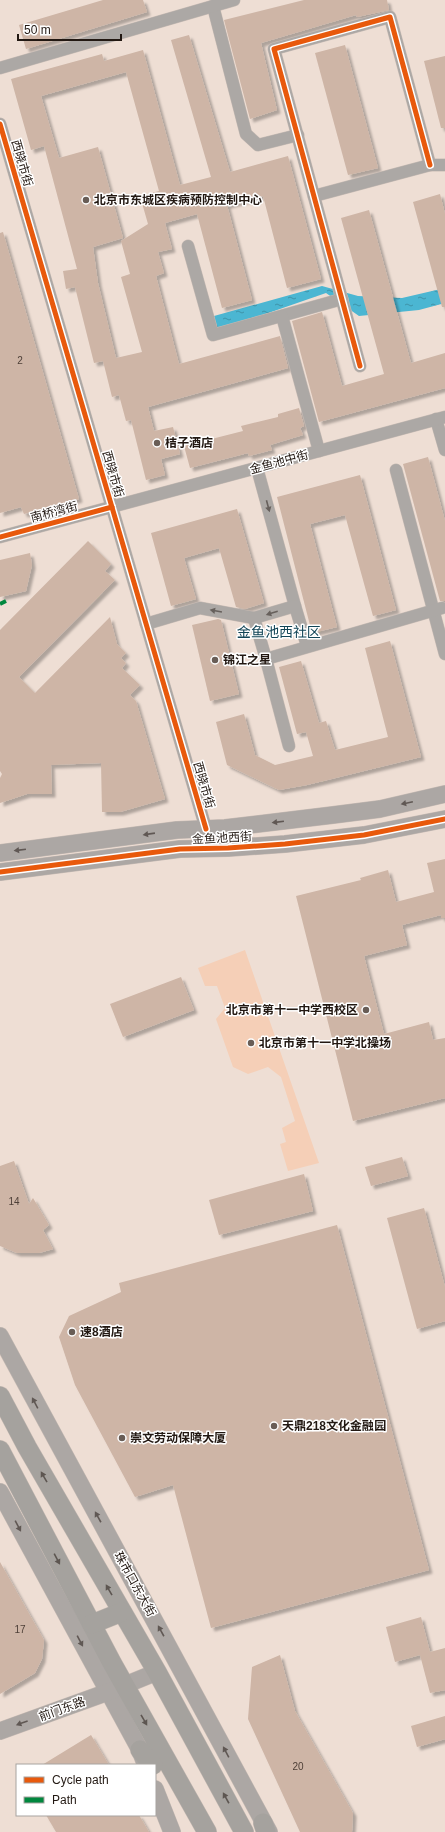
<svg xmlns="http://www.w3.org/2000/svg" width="445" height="1832" font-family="Arial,'Noto Sans SC',sans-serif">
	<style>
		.pitch { fill: #f5cfb7 }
		.water { fill: url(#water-ripples) }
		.building { fill: #ceb5a6; fill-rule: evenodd; filter: url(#shadow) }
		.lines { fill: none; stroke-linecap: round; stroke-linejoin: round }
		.street-casing { stroke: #c7bbb4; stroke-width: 13 }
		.secondary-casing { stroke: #c7bbb4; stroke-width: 18 }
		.primary-casing { stroke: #c7bbb4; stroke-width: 20 }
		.street { stroke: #aca8a5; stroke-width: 12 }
		.secondary { stroke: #aca7a4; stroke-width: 17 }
		.primary { stroke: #a5a29e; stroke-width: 19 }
		.quiet { stroke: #00873e; stroke-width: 4; stroke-dasharray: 8 4; stroke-linecap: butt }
		.cycleway-casing { stroke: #fff; stroke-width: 8 }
		.cycleway { stroke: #e8590c; stroke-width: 5 }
		.oneway { fill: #67605c }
		.oneway2 { fill: #605854 }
		.oneway3 { fill: #5d5651 }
		.poi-dot { fill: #695d56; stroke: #fff; stroke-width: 1.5 }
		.labels { text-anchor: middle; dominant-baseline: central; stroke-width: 3; stroke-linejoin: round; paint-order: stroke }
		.number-label { font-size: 10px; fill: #4d3f37 }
		.street-label { font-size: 12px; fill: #221812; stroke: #fff }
		.poi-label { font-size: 12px; font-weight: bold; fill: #221812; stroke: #fff; text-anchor: start }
		.quarter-label { font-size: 14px; fill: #114456; stroke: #fff }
	</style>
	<defs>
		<pattern id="water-ripples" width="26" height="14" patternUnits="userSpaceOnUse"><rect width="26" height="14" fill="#4bb6d2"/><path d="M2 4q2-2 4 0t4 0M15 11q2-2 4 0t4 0" fill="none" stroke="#3e93a9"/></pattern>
		<filter id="shadow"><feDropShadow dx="3.5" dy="3.5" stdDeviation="1" flood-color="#0004"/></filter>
	</defs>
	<rect width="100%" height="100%" fill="#eeded4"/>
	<polygon class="pitch" points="245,950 319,1163 288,1171 280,1144 286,1142 282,1128 295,1121 281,1077 268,1067 248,1074 233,1067 216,1019 225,1008 217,986 205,986 198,968"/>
	<polygon class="water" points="322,286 358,296 402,298 445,288 445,303 419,310 359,316 326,293 217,331 214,316"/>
	<g class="building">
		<polygon points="103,0 143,0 147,12 26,49 19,25"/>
		<polygon points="304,0 387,0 389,10 357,17 356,15 261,43 277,110 250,119 224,20"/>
		<path d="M189 35 230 172 288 156 321 279 287 288 263 196 227 205 252 300 222 308 197 214 165 223 172 249 158 252 164 273 156 276 179 364 280 336 288 368 148 407 154 431 173 427 180 454 161 459 165 475 146 480 131 420 126 421 119 395 112 397 103 361 94 363 75 287 66 289 63 271 77 269 44 146 31 150 11 79 102 54 104 61 143 50 180 185 211 177 171 40ZM126 72 159 191 140 196 148 224 121 241 130 274 121 277 142 352 116 358 98 283 93 247 123 238 98 147 59 158 41 96Z"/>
		<polygon points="345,45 378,168 348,175 315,53"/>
		<polygon points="445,56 445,128 441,128 424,61"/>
		<polygon points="440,194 445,214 445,307 442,307 413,202"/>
		<polygon points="369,210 411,363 445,353 445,388 319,422 292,321 322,312 342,386 384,374 341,218"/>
		<polygon points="3,232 79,499 24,514 21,507 0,513 0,233"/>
		<polygon points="299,408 304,426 300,428 303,435 270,445 272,450 249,456 248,453 190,468 184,446 243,431 241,426 278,417 278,414"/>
		<polygon points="428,457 445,521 445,601 440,601 403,464"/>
		<polygon points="360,475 396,610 373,616 345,515 310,524 337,627 312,633 277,497"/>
		<polygon points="237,509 264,603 245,609 236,607 219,548 184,558 196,599 171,606 151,533"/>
		<polygon points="88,541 111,564 105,571 115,580 19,677 35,693 110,617 117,644 126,653 121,658 126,663 122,668 140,685 130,695 136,701 165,799 120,812 102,812 101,763 51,765 52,794 27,794 0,803 0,778 2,774 0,771 0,630"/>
		<polygon points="30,553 32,565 26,591 0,597 0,560"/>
		<polygon points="218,619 221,620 239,694 210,701 192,625"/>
		<polygon points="390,641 421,757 307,785 279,790 227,765 216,722 244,714 255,755 275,765 313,756 306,732 297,734 279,667 301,661 319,723 326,721 335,750 388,737 365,648"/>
		<polygon points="445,859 445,918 441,918 441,915 402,925 407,945 364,956 384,1034 429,1022 433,1040 445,1038 445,1098 353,1121 296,896 361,880 360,878 388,870 396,902 434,892 427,863"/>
		<polygon points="181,977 194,1010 123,1037 110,1004"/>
		<polygon points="402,1157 408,1176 371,1186 365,1167"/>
		<polygon points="14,1161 29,1204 33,1198 49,1225 43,1230 53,1249 39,1253 17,1253 0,1246 0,1166"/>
		<polygon points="304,1174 313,1211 219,1235 209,1200"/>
		<polygon points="424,1208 445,1287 445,1321 417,1329 387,1218"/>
		<polygon points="337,1225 429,1570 211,1628 173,1485 135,1497 75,1385 59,1337 69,1316 121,1292 119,1283"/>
		<polygon points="0,1562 44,1640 42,1659 35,1673 0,1694"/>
		<polygon points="421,1617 430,1652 445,1648 445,1690 430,1693 420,1655 395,1662 386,1627"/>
		<polygon points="280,1655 295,1711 353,1813 352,1832 300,1832 248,1719 252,1667"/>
		<polygon points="445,1716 445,1739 417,1747 411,1726"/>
		<polygon points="91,1735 109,1765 42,1765"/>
		<polygon points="46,1815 139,1815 149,1832 56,1832"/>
	</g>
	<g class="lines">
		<g class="street-casing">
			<g id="street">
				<polyline points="213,6 246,134 258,145 298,135"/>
				<polyline points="0,68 234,0"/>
				<polyline points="0,124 206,829"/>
				<polyline points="314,196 430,165 445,165"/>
				<polyline points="188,246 213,335 342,299"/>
				<polyline points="282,316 319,451"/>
				<polyline points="360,366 274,49 390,17 430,165"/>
				<polyline points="436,419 445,450"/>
				<polyline points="257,468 295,606"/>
				<polyline points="396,470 445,654"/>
				<polyline points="0,537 445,417"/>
				<polyline points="146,624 200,608 254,618"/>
				<polyline points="307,646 295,606 254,618 266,659 442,608"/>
				<polyline points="266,659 289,746"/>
			</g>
		</g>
		<g class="secondary-casing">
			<g id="secondary">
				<polyline points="0,853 177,830 225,828 333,815 380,809 445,794"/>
				<polyline points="0,872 180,849 228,848 285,844 364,835 445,819"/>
				<polyline points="0,1336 269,1832"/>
				<polyline points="0,1492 140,1750 145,1763"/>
				<polyline points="0,1731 108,1692 157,1672"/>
				<polyline points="155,1789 172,1832"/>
			</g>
		</g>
		<g class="primary-casing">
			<g id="primary">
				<polyline points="0,1396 27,1447 157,1672 244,1832"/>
				<polyline points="0,1450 112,1663 207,1832"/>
				<polyline points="92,1624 122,1612"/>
				<polyline points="140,1750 153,1765"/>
				<polyline points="263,1823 266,1832"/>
			</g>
		</g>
		<use href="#street" class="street"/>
		<use href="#secondary" class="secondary"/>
		<use href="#primary" class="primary"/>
		<polyline class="quiet" points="0,604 6,601"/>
		<g class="cycleway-casing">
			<g id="cycleway">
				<polyline points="0,124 206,829"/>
				<polyline points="360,366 274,49 390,17 430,165"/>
				<polyline points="0,537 112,507"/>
				<polyline points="0,872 180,849 228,848 285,844 364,835 445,819"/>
			</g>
		</g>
		<use href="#cycleway" class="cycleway"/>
	</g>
	<defs><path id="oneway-solid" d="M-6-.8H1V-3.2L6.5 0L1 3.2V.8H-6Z"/></defs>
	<g class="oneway">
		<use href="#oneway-solid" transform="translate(268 506) rotate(75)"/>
		<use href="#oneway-solid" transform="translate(216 611) rotate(-170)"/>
		<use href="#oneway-solid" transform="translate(272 613) rotate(163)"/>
	</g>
	<g class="oneway2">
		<use href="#oneway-solid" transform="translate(407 803) rotate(168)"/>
		<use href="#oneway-solid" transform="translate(278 822) rotate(173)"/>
		<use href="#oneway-solid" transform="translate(149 834) rotate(172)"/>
		<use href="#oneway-solid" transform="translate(20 850) rotate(173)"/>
		<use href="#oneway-solid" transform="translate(35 1403) rotate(-118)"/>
		<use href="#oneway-solid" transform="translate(98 1517) rotate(-119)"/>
		<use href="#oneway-solid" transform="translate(18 1526) rotate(62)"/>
		<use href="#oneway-solid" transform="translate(161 1631) rotate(-119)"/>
		<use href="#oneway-solid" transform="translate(80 1641) rotate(62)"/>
		<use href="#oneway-solid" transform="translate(22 1723) rotate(160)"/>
		<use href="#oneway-solid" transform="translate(226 1752) rotate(-118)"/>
	</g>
	<g class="oneway3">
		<use href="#oneway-solid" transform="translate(44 1477) rotate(-120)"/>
		<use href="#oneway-solid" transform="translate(57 1559) rotate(62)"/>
		<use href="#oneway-solid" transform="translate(109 1590) rotate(-120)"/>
		<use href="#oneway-solid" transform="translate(144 1720) rotate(60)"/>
		<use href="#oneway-solid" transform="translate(226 1798) rotate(-119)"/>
	</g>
	<g class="poi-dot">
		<circle cx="86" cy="200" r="4"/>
		<circle cx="157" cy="443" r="4"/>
		<circle cx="215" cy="660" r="4"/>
		<circle cx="366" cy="1010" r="4"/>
		<circle cx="251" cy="1043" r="4"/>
		<circle cx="72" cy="1332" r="4"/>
		<circle cx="274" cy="1426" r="4"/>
		<circle cx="122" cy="1438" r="4"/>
	</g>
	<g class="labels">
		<g class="number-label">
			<text x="20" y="360">2</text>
			<text x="14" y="1201">14</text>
			<text x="20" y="1629">17</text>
			<text x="298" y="1766">20</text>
		</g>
		<g class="street-label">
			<text transform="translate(22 163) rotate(74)">西晓市街</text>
			<text transform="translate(279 462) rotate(-15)">金鱼池中街</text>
			<text transform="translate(113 474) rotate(74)">西晓市街</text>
			<text transform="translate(54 512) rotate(-15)">南桥湾街</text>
			<text transform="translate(204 785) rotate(74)">西晓市街</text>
			<text transform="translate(222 838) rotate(-3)">金鱼池西街</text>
			<text transform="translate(135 1584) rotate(61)">珠市口东大街</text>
			<text transform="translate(62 1709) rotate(-20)">前门东路</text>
		</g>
		<g class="poi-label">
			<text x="94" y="200">北京市东城区疾病预防控制中心</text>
			<text x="165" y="443">桔子酒店</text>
			<text x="223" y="660">锦江之星</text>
			<text x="358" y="1010" text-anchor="end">北京市第十一中学西校区</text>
			<text x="259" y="1043">北京市第十一中学北操场</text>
			<text x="80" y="1332">速8酒店</text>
			<text x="282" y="1426">天鼎218文化金融园</text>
			<text x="130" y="1438">崇文劳动保障大厦</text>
		</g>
		<g class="quarter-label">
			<text x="279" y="632">金鱼池西社区</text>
		</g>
	</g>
	<rect x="16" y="1764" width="140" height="52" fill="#ffffff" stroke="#a7a3a0"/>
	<rect x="24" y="1777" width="20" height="6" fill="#e8590c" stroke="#a7a3a0"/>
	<text x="52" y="1784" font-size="12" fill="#221812">Cycle path</text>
	<rect x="24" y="1797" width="20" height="6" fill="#00873e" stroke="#a7a3a0"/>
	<text x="52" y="1804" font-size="12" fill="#221812">Path</text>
	<path d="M18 34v6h103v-6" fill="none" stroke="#221812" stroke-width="2"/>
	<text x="24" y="34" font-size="12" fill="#221812" stroke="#ffffff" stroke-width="3" paint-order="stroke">50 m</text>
</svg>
